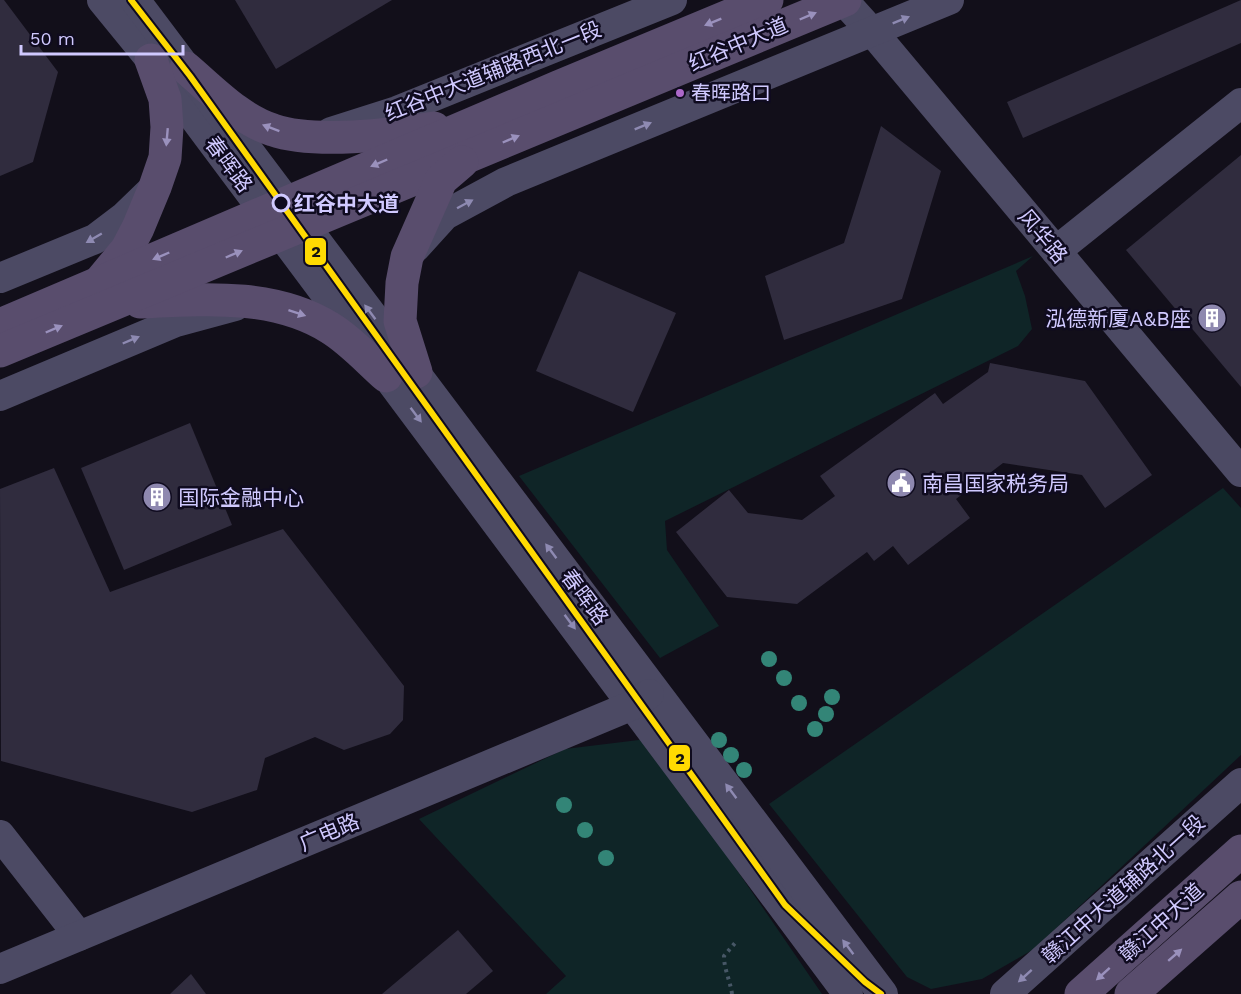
<svg xmlns="http://www.w3.org/2000/svg" width="1241" height="994" font-family="'Work Sans','Noto Sans SC',sans-serif">
	<style>
		.green { fill: #0f2527 }
		.building { fill: #302c3e }
		.lines { fill: none; stroke-linecap: round; stroke-linejoin: round }
		.path { stroke: #475766; stroke-width: 4; stroke-dasharray: 3 4.5; stroke-linecap: butt }
		.minor { stroke: #4c4a64; stroke-width: 30 }
		.major { stroke: #594d6d; stroke-width: 33 }
		.metro-1-casing { stroke: #0f0b1f; stroke-width: 10 }
		.metro-1 { stroke: #ffda01; stroke-width: 6 }
		.tree { fill: #338577 }
		.oneway { fill: #9a91bd }
		.oneway2 { fill: #8e8ab2 }
		.bus-dot { fill: #ac68c9; stroke: #0f0b1f; stroke-width: 2 }
		.stop-dot { fill: #0f0b1f; stroke: #d0c9ff; stroke-width: 3 }
		.labels { text-anchor: middle; dominant-baseline: central; stroke-width: 5; stroke-linejoin: round; paint-order: stroke }
		.bus-label { font-size: 20px; fill: #d0c9ff; stroke: #0f0b1f; text-anchor: start }
		.street-label { font-size: 21px; fill: #d0c9ff; stroke: #0f0b1f }
		.stop-label { font-size: 21px; font-weight: bold; fill: #d0c9ff; stroke: #0f0b1f; text-anchor: start }
		.poi-label { font-size: 21px; fill: #d0c9ff; stroke: #0f0b1f; text-anchor: start }
		.line-badge { stroke: #0f0b1f; stroke-width: 2 }
		.pale-badge-label { font-size: 16px; text-anchor: middle; font-weight: bold; fill: #111 }
	</style>
	<rect width="100%" height="100%" fill="#120f1a"/>
	<g class="green">
		<polygon points="1033,256 1016,271 1025,296 1032,329 1018,346 665,521 667,550 719,626 660,658 519,476"/>
		<polygon points="1223,488 1241,508 1241,755 1034,949 982,979 931,989 907,977 769,804"/>
		<polygon points="647,739 822,994 546,994 566,976 419,819 565,749"/>
	</g>
	<g class="building">
		<polygon points="0,0 4,0 58,72 33,162 0,176"/>
		<polygon points="235,0 392,0 276,69"/>
		<polygon points="1241,0 1241,43 1023,138 1007,102"/>
		<polygon points="881,126 941,171 902,299 784,340 765,276 844,243"/>
		<polygon points="1241,155 1241,387 1126,250"/>
		<polygon points="579,271 676,313 633,412 536,371"/>
		<polygon points="990,363 1085,381 1152,475 1105,508 1082,475 1003,463 956,499 970,518 908,565 893,546 874,561 867,552 797,604 727,597 676,532 729,490 748,513 802,520 835,496 820,476 935,393 943,404 988,372"/>
		<polygon points="190,423 232,525 124,570 81,468"/>
		<polygon points="54,468 110,592 283,529 404,686 403,720 390,734 344,750 315,737 265,758 257,790 192,812 1,761 0,489"/>
		<polygon points="458,930 493,971 466,994 382,994"/>
		<polygon points="191,974 206,994 170,994"/>
	</g>
	<g class="lines">
		<path class="path" d="M732 994C730 980 724 969 724 956L735 943"/>
		<g class="minor">
			<polyline points="102,0 151,60 848,994"/>
			<polyline points="135,0 883,994"/>
			<polyline points="843,0 881,42 1241,472"/>
			<polyline points="331,132 397,111 672,0"/>
			<polyline points="415,248 445,215 506,182 949,0"/>
			<polyline points="1056,251 1241,103"/>
			<polyline points="0,278 95,239 124,217 155,187"/>
			<polyline points="0,396 176,322 235,306"/>
			<polyline points="0,835 79,936"/>
			<polyline points="0,969 633,705 649,694"/>
			<polyline points="1005,994 1241,783"/>
		</g>
		<g class="major">
			<path d="M186 68C213 91 239 119 273 130 313 144 392 135 434 128"/>
			<polyline points="102,279 127,249 138,228 155,187 165,158 167,127 165,99 151,60"/>
			<path d="M140 302C204 299 274 293 330 328 350 340 368 360 386 376"/>
			<polyline points="0,325 558,87 767,0"/>
			<polyline points="0,351 845,0"/>
			<polyline points="416,372 400,321 402,283 407,257 441,180 462,162"/>
			<polyline points="1081,994 1241,851"/>
			<polyline points="1131,994 1241,897"/>
		</g>
		<g class="metro-1-casing">
			<polyline id="metro-1" points="131,0 190,76 785,905 865,982 881,994"/>
		</g>
		<use href="#metro-1" class="metro-1"/>
	</g>
	<g class="tree">
		<circle cx="769" cy="659" r="8"/>
		<circle cx="784" cy="678" r="8"/>
		<circle cx="832" cy="697" r="8"/>
		<circle cx="799" cy="703" r="8"/>
		<circle cx="826" cy="714" r="8"/>
		<circle cx="815" cy="729" r="8"/>
		<circle cx="719" cy="740" r="8"/>
		<circle cx="731" cy="755" r="8"/>
		<circle cx="744" cy="770" r="8"/>
		<circle cx="564" cy="805" r="8"/>
		<circle cx="585" cy="830" r="8"/>
		<circle cx="606" cy="858" r="8"/>
	</g>
	<defs><path id="oneway-solid" d="M-6-.8H1V-3.2L6.5 0L1 3.2V.8H-6Z" transform="scale(1.5)"/></defs>
	<g class="oneway">
		<use href="#oneway-solid" transform="translate(808 16) rotate(-23)"/>
		<use href="#oneway-solid" transform="translate(713 22) rotate(158)"/>
		<use href="#oneway-solid" transform="translate(271 128) rotate(-159)"/>
		<use href="#oneway-solid" transform="translate(167 137) rotate(95)"/>
		<use href="#oneway-solid" transform="translate(511 139) rotate(-23)"/>
		<use href="#oneway-solid" transform="translate(379 163) rotate(157)"/>
		<use href="#oneway-solid" transform="translate(234 254) rotate(-23)"/>
		<use href="#oneway-solid" transform="translate(161 256) rotate(157)"/>
		<use href="#oneway-solid" transform="translate(297 313) rotate(18)"/>
		<use href="#oneway-solid" transform="translate(54 329) rotate(-23)"/>
		<use href="#oneway-solid" transform="translate(1175 955) rotate(-41)"/>
		<use href="#oneway-solid" transform="translate(1103 974) rotate(138)"/>
	</g>
	<g class="oneway2">
		<use href="#oneway-solid" transform="translate(901 20) rotate(-22)"/>
		<use href="#oneway-solid" transform="translate(643 126) rotate(-22)"/>
		<use href="#oneway-solid" transform="translate(465 204) rotate(-28)"/>
		<use href="#oneway-solid" transform="translate(94 238) rotate(150)"/>
		<use href="#oneway-solid" transform="translate(370 312) rotate(-127)"/>
		<use href="#oneway-solid" transform="translate(131 340) rotate(-23)"/>
		<use href="#oneway-solid" transform="translate(416 415) rotate(53)"/>
		<use href="#oneway-solid" transform="translate(551 551) rotate(-127)"/>
		<use href="#oneway-solid" transform="translate(570 622) rotate(53)"/>
		<use href="#oneway-solid" transform="translate(731 791) rotate(-127)"/>
		<use href="#oneway-solid" transform="translate(848 947) rotate(-127)"/>
		<use href="#oneway-solid" transform="translate(1025 976) rotate(138)"/>
	</g>
	<defs>
		<g id="building-disc" transform="scale(1.5)"><circle r="9.5" fill="#8e88af" stroke="#0f0b1f"/><path d="M-4-6H4V6H1V3H-1V6H-4ZM-2.5-4.3h1.7v1.8h-1.7ZM.8-4.3h1.7v1.8H.8ZM-2.5-1h1.7V.8h-1.7ZM.8-1h1.7V.8H.8Z" fill="#fff"/></g>
		<g id="civic-disc" transform="scale(1.5)"><circle r="9.5" fill="#8e88af" stroke="#0f0b1f"/><path d="M-.6-6.5H3V-4.5H.6V-3L4-1V1h2V6H-6V1h2V-1L-.6-3ZM-1.2 2.5V6h2.4V2.5Z" fill="#fff"/></g>
	</defs>
	<g fill-rule="evenodd">
		<use href="#building-disc" x="1212" y="318"/>
		<use href="#civic-disc" x="901" y="483"/>
		<use href="#building-disc" x="157" y="497"/>
	</g>
	<circle class="bus-dot" cx="680" cy="93" r="5"/>
	<circle class="stop-dot" cx="281" cy="203" r="8"/>
	<g class="labels">
		<g class="bus-label">
			<text x="691" y="93">春晖路口</text>
		</g>
		<g class="street-label">
			<text transform="translate(738 44) rotate(-23)">红谷中大道</text>
			<text transform="translate(493 71) rotate(-22)">红谷中大道辅路西北一段</text>
			<text transform="translate(229 164) rotate(53)">春晖路</text>
			<text transform="translate(1043 236) rotate(50)">风华路</text>
			<text transform="translate(585 597) rotate(53)">春晖路</text>
			<text transform="translate(329 832) rotate(-23)">广电路</text>
			<text transform="translate(1123 889) rotate(-42)">赣江中大道辅路北一段</text>
			<text transform="translate(1161 922) rotate(-42)">赣江中大道</text>
		</g>
		<g class="stop-label">
			<text x="294" y="203">红谷中大道</text>
		</g>
		<g class="poi-label">
			<text x="1191" y="318" text-anchor="end">泓德新厦A&amp;B座</text>
			<text x="922" y="483">南昌国家税务局</text>
			<text x="178" y="497">国际金融中心</text>
		</g>
	</g>
	<g class="line-badge">
		<rect x="304" y="237" width="23" height="29" rx="6" fill="#ffda01"/>
		<rect x="668" y="744" width="23" height="28" rx="6" fill="#ffda01"/>
	</g>
	<g class="pale-badge-label">
		<text x="316" y="257">2</text>
		<text x="680" y="764">2</text>
	</g>
	<path d="M21 45v9h162v-9" fill="none" stroke="#d0c9ff" stroke-width="3"/>
	<text x="30" y="45" font-size="18" fill="#d0c9ff" stroke="#0f0b1f" stroke-width="4.5" paint-order="stroke">50 m</text>
</svg>
